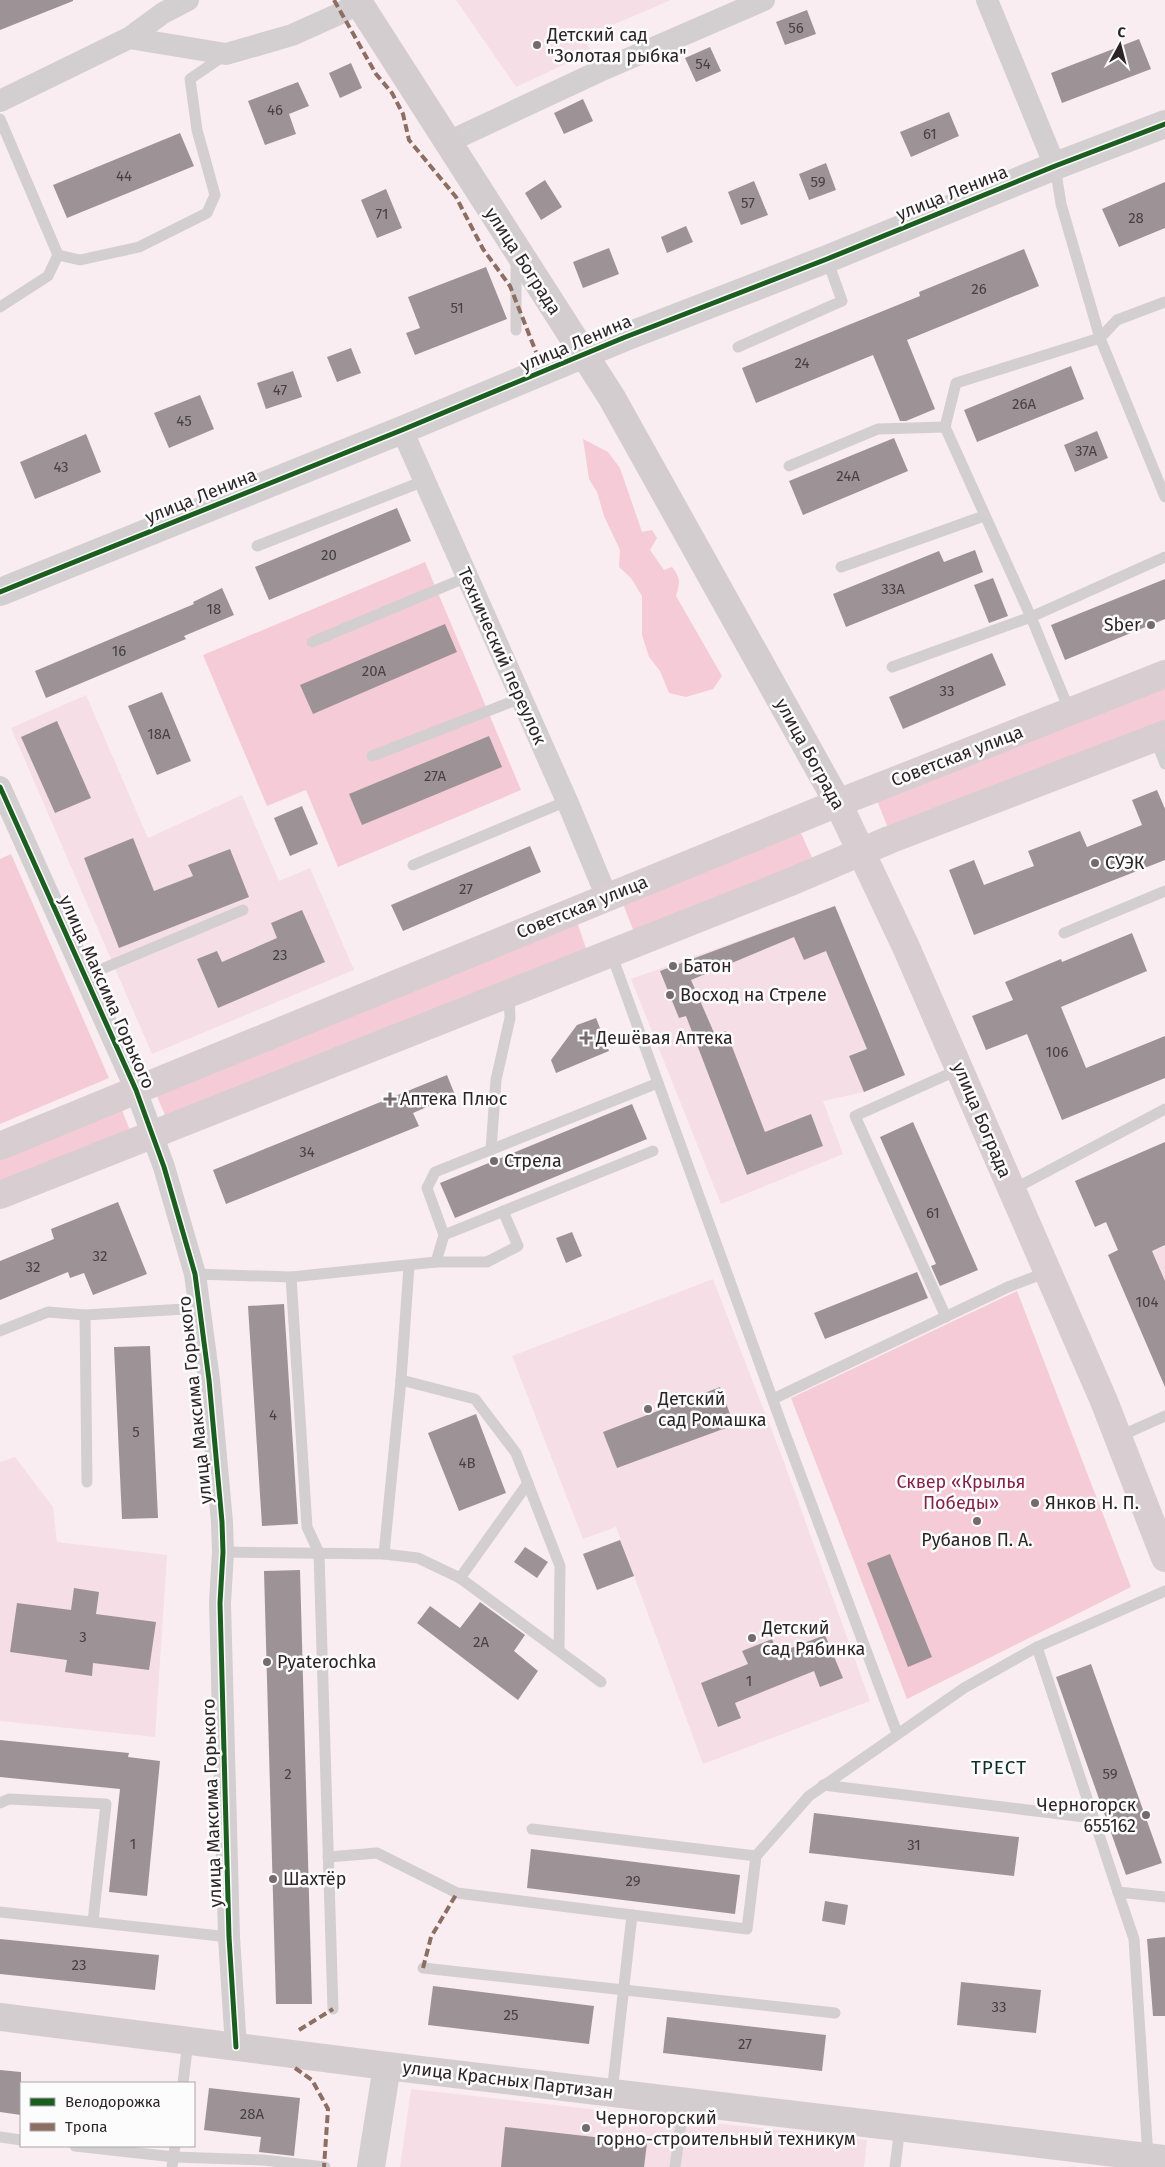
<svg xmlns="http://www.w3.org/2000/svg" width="1165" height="2167" font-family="'Fira Sans',sans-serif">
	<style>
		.built { fill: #f5dee5 }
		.green { fill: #f5cbd8 }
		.building { fill: #9d9396 }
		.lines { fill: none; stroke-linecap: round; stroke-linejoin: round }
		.service { stroke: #d3cfd0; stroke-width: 11 }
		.minor { stroke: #d3cfd0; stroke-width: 22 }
		.tertiary { stroke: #d3cfd0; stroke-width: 28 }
		.secondary { stroke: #d4cdcf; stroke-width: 28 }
		.primary { stroke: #d8cdd1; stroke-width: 28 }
		.quiet { stroke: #8d6e63; stroke-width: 4; stroke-dasharray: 8 4; stroke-linecap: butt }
		.cycleway-casing { stroke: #fcfcfc; stroke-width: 8 }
		.cycleway { stroke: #1b5e20; stroke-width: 5 }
		.poi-dot { fill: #756a6e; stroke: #fcfcfc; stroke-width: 2 }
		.labels { text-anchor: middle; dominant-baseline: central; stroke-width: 5; stroke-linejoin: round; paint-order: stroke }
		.number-label { font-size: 15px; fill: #494043 }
		.poi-label { font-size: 18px; fill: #2d2427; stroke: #fcfcfc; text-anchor: start }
		.street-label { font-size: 18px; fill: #2d2427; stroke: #fcfcfc }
		.park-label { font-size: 18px; fill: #83214b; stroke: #fcfcfc }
		.neighbourhood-label { font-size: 19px; letter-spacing: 1px; fill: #102f28; stroke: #fcfcfc }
	</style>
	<rect width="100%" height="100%" fill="#faedf1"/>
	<g class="built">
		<polygon points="456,0 671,0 584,37 591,52 516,87"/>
		<polygon points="86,695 148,838 242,795 279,881 310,868 354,970 152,1054 11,728"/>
		<polygon points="835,906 905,1075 864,1092 823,1101 843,1154 721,1204 631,979"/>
		<polygon points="1165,1245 1165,1281 1152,1251"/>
		<polygon points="713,1279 784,1462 870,1701 703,1764 616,1527 583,1539 512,1356"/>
		<polygon points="15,1457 53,1507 57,1542 167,1555 155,1737 0,1721 0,1462"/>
		<polygon points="411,2089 867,2140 864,2167 400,2167"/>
	</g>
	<g class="green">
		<path d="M583 439 608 452 620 468 642 532 652 530 657 538 650 550 664 570 672 567C681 578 680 583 676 596L722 676 713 689 686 697 669 693 660 671 649 657 642 635V596L631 578 619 567 620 550 604 516 597 492 589 479Z"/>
		<polygon points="425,562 521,790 338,867 306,790 267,806 203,655"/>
		<polygon points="1165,687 1165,722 888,828 876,798"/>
		<polygon points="801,833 813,860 634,932 623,904"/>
		<polygon points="11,854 109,1078 0,1124 0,859"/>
		<polygon points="577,922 587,951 167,1120 156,1094"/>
		<polygon points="121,1108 131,1133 0,1184 0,1158"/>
		<polygon points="1017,1291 1131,1587 907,1699 791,1398"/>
	</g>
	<g class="building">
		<polygon points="0,0 73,0 73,1 0,30"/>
		<polygon points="807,10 816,34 785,45 776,22"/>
		<polygon points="1139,39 1151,69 1062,103 1051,73"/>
		<polygon points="710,47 721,71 696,82 685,58"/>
		<polygon points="351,63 362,88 340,98 329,73"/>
		<polygon points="298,82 309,106 289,114 296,134 265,145 248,101"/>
		<polygon points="583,99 593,121 564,134 554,113"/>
		<polygon points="949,112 959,136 911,157 900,132"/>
		<polygon points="180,133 194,166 67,218 53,185"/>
		<polygon points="826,163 836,190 809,200 799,174"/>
		<polygon points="545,180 562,207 541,220 525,193"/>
		<polygon points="754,181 768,215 741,225 728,192"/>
		<polygon points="1165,182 1165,228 1119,247 1102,209"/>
		<polygon points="386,189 402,228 377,238 361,200"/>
		<polygon points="686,226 693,242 667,253 661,237"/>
		<polygon points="609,248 619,274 583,288 573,262"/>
		<polygon points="1024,249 1039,286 907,340 935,409 906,421 900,421 873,355 756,403 742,368 920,296 919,292"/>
		<polygon points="486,267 507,319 415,355 406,333 420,328 408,297"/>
		<polygon points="351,348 361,373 337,382 327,357"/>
		<polygon points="1071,366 1084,399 977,442 964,410"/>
		<polygon points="293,371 302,397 266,409 257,383"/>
		<polygon points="200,395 214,429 169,448 154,413"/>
		<polygon points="1097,431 1108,458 1075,472 1064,445"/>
		<polygon points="86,434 101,472 35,499 20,462"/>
		<polygon points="894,438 908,471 803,515 789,481"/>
		<polygon points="397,508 411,541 269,600 255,567"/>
		<polygon points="975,550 983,572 846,627 833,594 939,551 944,562"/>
		<polygon points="993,578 1008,616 989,623 974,585"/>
		<polygon points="1165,579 1165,619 1065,660 1051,625"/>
		<polygon points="222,588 234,615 184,636 186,639 46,698 35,671 194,604 193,602"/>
		<polygon points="445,624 457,652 313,714 300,685"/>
		<polygon points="992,653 1006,685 903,729 889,697"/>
		<polygon points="162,692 191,761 157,775 128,706"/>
		<polygon points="57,721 91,798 55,813 21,737"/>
		<polygon points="489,736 502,767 362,825 349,794"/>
		<polygon points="1157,790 1165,809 1165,860 974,935 949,870 974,860 984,885 1034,866 1028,851 1080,831 1087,847 1142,825 1132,800"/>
		<polygon points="302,806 318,844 290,856 274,818"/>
		<polygon points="133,838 154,891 193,876 188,865 230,849 249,897 119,948 84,858"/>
		<polygon points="530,846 541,872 403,931 391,905"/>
		<polygon points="835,906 905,1075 864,1092 849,1056 867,1049 826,951 804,960 794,937 691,980 715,1035 726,1031 765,1132 811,1114 823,1146 747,1175 686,1016 679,1018 660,971"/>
		<polygon points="302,910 325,962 218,1008 197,959 217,951 222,962 277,938 271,923"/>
		<polygon points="1132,933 1147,971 1061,1007 1086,1068 1165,1036 1165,1078 1062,1120 1027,1034 986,1050 972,1016 1013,1000 1005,982 1061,959 1062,962"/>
		<polygon points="596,1018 609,1051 556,1073 551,1060 577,1025"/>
		<polygon points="447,1075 455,1095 413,1113 419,1126 226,1204 213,1170"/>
		<polygon points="632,1104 647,1139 455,1218 440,1183"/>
		<polygon points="913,1122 978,1270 940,1286 931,1266 936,1264 880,1137"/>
		<polygon points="1165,1142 1165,1245 1152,1251 1165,1281 1165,1387 1108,1255 1118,1250 1106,1222 1095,1227 1075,1181"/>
		<polygon points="118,1202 147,1274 93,1295 84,1273 70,1278 68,1272 0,1300 0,1261 54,1239 51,1229"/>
		<polygon points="572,1232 582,1256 566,1263 556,1238"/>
		<polygon points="917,1272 928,1298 825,1339 814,1313"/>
		<polygon points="284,1304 298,1524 262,1526 248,1306"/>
		<polygon points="150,1346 158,1518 122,1519 114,1347"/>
		<polygon points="720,1387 734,1425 617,1468 603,1432"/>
		<polygon points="476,1414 506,1493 459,1511 428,1433"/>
		<polygon points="620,1540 634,1576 597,1590 583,1554"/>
		<polygon points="525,1547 548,1562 537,1578 514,1562"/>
		<polygon points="890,1554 932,1657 908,1667 867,1563"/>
		<polygon points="300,1570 312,2004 276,2004 264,1571"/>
		<polygon points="74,1588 99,1592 96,1614 156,1622 149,1670 93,1663 92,1676 65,1672 67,1660 10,1652 17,1603 71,1610"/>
		<polygon points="480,1602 525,1635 514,1651 538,1671 518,1700 417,1623 430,1606 460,1628"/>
		<polygon points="825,1635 843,1678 820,1687 814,1671 735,1703 741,1718 718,1727 701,1683 748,1664 742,1651 772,1639 778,1653"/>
		<polygon points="1091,1664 1162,1863 1126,1875 1056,1677"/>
		<polygon points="0,1740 129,1753 128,1757 160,1761 147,1896 109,1892 120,1789 0,1777"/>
		<polygon points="814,1813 1019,1837 1014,1876 809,1853"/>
		<polygon points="531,1849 740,1875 735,1914 527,1888"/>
		<polygon points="825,1901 848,1905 845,1925 822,1921"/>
		<polygon points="1165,1937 1165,2016 1153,2016 1147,1939"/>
		<polygon points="0,1939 159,1955 155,1990 0,1974"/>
		<polygon points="961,1982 1041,1990 1036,2033 957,2025"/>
		<polygon points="433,1986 594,2006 589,2044 428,2025"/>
		<polygon points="667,2017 826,2035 822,2071 663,2053"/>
		<polygon points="0,2070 21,2072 21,2115 0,2112"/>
		<polygon points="209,2088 300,2098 294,2156 259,2152 261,2137 204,2130"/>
		<polygon points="505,2127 647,2143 644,2167 501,2167"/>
	</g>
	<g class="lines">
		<g class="service">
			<polyline points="0,119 58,255"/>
			<polyline points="1055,166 1061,204 1100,338 1165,497"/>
			<polyline points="516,259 516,330"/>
			<polyline points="0,307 48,276 58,255 80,260 139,247 207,213 215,195 197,130 190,79 225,55"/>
			<polyline points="738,347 842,301 827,259"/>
			<polyline points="789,466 878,429 945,427"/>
			<polyline points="257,546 424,481"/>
			<polyline points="841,567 984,516"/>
			<polyline points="312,642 467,577"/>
			<polyline points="892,667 1031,617 1165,557"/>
			<polyline points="1070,712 1031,617 945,427 956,383 1100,338 1117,320 1165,302"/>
			<polyline points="1155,738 1165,764"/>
			<polyline points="372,756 521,698"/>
			<polyline points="413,865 567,801"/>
			<polyline points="1064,933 1165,891"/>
			<polyline points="611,953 783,1428 897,1733"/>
			<polyline points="85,976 243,910"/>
			<polyline points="491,1150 496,1080 510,1018 509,994"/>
			<polyline points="1012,1190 1165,1109"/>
			<polyline points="444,1235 653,1151"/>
			<polyline points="436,1262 444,1235 427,1188 435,1172 658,1083"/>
			<polyline points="195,1274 291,1277 436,1262 487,1262 518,1246 503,1211"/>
			<polyline points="291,1277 307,1527 319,1553 333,2009"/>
			<polyline points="85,1315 87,1482"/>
			<polyline points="946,1317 855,1116 960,1069"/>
			<polyline points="0,1331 48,1312 85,1315 201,1308"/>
			<polyline points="401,1380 475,1399 516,1453 560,1566 559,1650"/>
			<polyline points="773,1399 1008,1287 1047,1272"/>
			<polyline points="1118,1437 1165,1416"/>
			<polyline points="223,1552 384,1554 418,1558 460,1578 601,1682"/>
			<polyline points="384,1554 401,1380 409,1266"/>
			<polyline points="460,1578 528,1483"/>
			<polyline points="1037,1647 1118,1892 1165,1897"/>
			<polyline points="823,1785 1093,1818"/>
			<polyline points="0,1803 9,1799 106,1804 93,1921"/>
			<polyline points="532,1829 756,1856"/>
			<polyline points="328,1857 377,1853 457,1893 632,1915 612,2093"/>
			<polyline points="1118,1892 1134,1939 1148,2157"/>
			<polyline points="0,1912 229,1937"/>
			<polyline points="632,1915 747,1929 756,1856 809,1796 964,1688 1037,1647 1165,1591"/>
			<polyline points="423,1968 835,2013"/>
			<polyline points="183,2083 188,2041"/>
			<polyline points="0,2137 21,2140"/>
			<polyline points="75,2146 174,2157 263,2160 325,2167"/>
			<polyline points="172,2167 175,2146"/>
			<polyline points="675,2167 684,2101"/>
			<polyline points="895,2167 900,2127"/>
		</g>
		<g class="minor">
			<polyline points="987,0 1055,166"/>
			<polyline points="129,38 163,13 188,0"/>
			<polyline points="0,101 129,38 226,54 292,35 341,13 359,2"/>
			<polyline points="448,142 600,71 764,0"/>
			<polyline points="402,430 567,801 601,883"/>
			<polyline points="0,787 136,1090 164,1167 195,1274 209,1380 222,1522 223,1552 220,1603 229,1937 236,2047"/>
		</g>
		<g class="tertiary">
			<polyline points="0,592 402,430 623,338 827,259 1055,166 1165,124"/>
			<polyline points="371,2167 387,2066"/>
		</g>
		<g class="secondary">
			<polyline points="357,0 612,398 838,803"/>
			<polyline points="0,2017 387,2066 1165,2159"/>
		</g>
		<g class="primary">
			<polyline points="838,803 906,947 1104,1401 1165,1558"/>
			<polyline points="0,1146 838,803 1165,674"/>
			<polyline points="0,1195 788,883 889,840 1165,734"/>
		</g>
		<g class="quiet">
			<polyline points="334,0 376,74 392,93 403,114 409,140 456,197 483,249 510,286 536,352"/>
			<polyline points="423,1968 431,1937 457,1893"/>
			<polyline points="299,2030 333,2009"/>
			<polyline points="295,2068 312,2080 328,2109 324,2167"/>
		</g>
		<g class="cycleway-casing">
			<g id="cycleway">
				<polyline points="0,592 402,430 623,338 827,259 1055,166 1165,124"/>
				<polyline points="0,787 136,1090 164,1167 195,1274 209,1380 222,1522 223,1552 220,1603 229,1937 236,2047"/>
			</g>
		</g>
		<use href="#cycleway" class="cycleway"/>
	</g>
	<g class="poi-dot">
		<circle cx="537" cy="45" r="5"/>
		<circle cx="1151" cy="625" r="5"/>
		<circle cx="1095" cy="863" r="5"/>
		<circle cx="673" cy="966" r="5"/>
		<circle cx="670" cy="995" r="5"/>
		<path d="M583.5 1030.5h5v5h5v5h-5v5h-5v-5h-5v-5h5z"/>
		<path d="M387.5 1091.5h5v5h5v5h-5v5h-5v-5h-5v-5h5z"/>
		<circle cx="494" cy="1161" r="5"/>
		<circle cx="648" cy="1409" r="5"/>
		<circle cx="1035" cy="1503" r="5"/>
		<circle cx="977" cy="1521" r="5"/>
		<circle cx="752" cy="1638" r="5"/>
		<circle cx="267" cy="1662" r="5"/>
		<circle cx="1146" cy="1815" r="5"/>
		<circle cx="273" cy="1879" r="5"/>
		<circle cx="586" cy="2128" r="5"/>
	</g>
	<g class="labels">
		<g class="number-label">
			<text x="796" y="28">56</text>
			<text x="703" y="64">54</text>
			<text x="275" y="110">46</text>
			<text x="930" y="134">61</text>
			<text x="124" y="176">44</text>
			<text x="818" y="182">59</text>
			<text x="748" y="203">57</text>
			<text x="382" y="214">71</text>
			<text x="1136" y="218">28</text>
			<text x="979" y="289">26</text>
			<text x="457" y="308">51</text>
			<text x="802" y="363">24</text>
			<text x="280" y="390">47</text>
			<text x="1024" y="404">26А</text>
			<text x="184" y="421">45</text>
			<text x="1086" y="451">37А</text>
			<text x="61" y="467">43</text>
			<text x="848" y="476">24А</text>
			<text x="329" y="555">20</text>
			<text x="893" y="589">33А</text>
			<text x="214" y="609">18</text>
			<text x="119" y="651">16</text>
			<text x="374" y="671">20А</text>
			<text x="947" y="691">33</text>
			<text x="159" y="734">18А</text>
			<text x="435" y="776">27А</text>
			<text x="466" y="889">27</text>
			<text x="280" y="955">23</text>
			<text x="1057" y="1052">106</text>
			<text x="307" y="1152">34</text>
			<text x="933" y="1213">61</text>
			<text x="100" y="1256">32</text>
			<text x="33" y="1267">32</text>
			<text x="1147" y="1302">104</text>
			<text x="273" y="1415">4</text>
			<text x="136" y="1432">5</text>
			<text x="467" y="1463">4В</text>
			<text x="83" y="1637">3</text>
			<text x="481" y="1642">2А</text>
			<text x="749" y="1681">1</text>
			<text x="288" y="1774">2</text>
			<text x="1110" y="1774">59</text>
			<text x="133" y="1844">1</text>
			<text x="914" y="1845">31</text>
			<text x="633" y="1881">29</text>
			<text x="79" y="1965">23</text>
			<text x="999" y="2007">33</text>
			<text x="511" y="2015">25</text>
			<text x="745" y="2044">27</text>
			<text x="252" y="2114">28А</text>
		</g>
		<g class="poi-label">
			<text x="547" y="35">Детский сад<tspan x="547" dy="21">"Золотая рыбка"</tspan></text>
			<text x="1141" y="625" text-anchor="end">Sber</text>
			<text x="1105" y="863">СУЭК</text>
			<text x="683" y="966">Батон</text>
			<text x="680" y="995">Восход на Стреле</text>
			<text x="596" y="1038">Дешёвая Аптека</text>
			<text x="400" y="1099">Аптека Плюс</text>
			<text x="504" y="1161">Стрела</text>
			<text x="658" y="1399">Детский<tspan x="658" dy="21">сад Ромашка</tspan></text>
			<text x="1045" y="1503">Янков Н. П.</text>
			<text x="977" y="1540" text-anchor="middle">Рубанов П. А.</text>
			<text x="762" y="1628">Детский<tspan x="762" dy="21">сад Рябинка</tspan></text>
			<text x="277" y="1662">Pyaterochka</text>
			<text x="1136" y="1805" text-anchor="end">Черногорск<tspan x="1136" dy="21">655162</tspan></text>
			<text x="283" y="1879">Шахтёр</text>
			<text x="596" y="2118">Черногорский<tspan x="596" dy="21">горно-строительный техникум</tspan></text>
		</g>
		<g class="street-label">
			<text transform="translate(952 193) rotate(-22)">улица Ленина</text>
			<text transform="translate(523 261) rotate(57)">улица Бограда</text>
			<text transform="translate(576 343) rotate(-23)">улица Ленина</text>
			<text transform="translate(201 496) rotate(-22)">улица Ленина</text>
			<text transform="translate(502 656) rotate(66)">Технический переулок</text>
			<text transform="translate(810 754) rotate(61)">улица Бограда</text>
			<text transform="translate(957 756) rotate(-21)">Советская улица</text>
			<text transform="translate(582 907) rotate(-22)">Советская улица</text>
			<text transform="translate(107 992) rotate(66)">улица Максима Горького</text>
			<text transform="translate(982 1120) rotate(67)">улица Бограда</text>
			<text transform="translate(195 1400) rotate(-96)">улица Максима Горького</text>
			<text transform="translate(212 1803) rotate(-92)">улица Максима Горького</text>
			<text transform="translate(508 2080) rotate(7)">улица Красных Партизан</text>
		</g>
		<g class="park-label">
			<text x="961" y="1482">Сквер «Крылья<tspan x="961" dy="21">Победы»</tspan></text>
		</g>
		<g class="neighbourhood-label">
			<text x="999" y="1767">ТРЕСТ</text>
		</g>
	</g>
	<rect x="20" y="2082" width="175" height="65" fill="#fcfcfc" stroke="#a9a6a7"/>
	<rect x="30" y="2098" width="25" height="8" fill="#1b5e20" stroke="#a9a6a7"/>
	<text x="65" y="2107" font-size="15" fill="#2d2427">Велодорожка</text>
	<rect x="30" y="2123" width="25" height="8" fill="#8d6e63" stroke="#a9a6a7"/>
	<text x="65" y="2132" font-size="15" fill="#2d2427">Тропа</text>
	<g transform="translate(1120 45) rotate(7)" stroke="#fcfcfc" stroke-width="4" paint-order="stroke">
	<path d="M0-4L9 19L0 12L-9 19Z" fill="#2d2427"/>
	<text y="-8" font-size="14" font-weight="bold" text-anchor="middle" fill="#2d2427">С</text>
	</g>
</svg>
